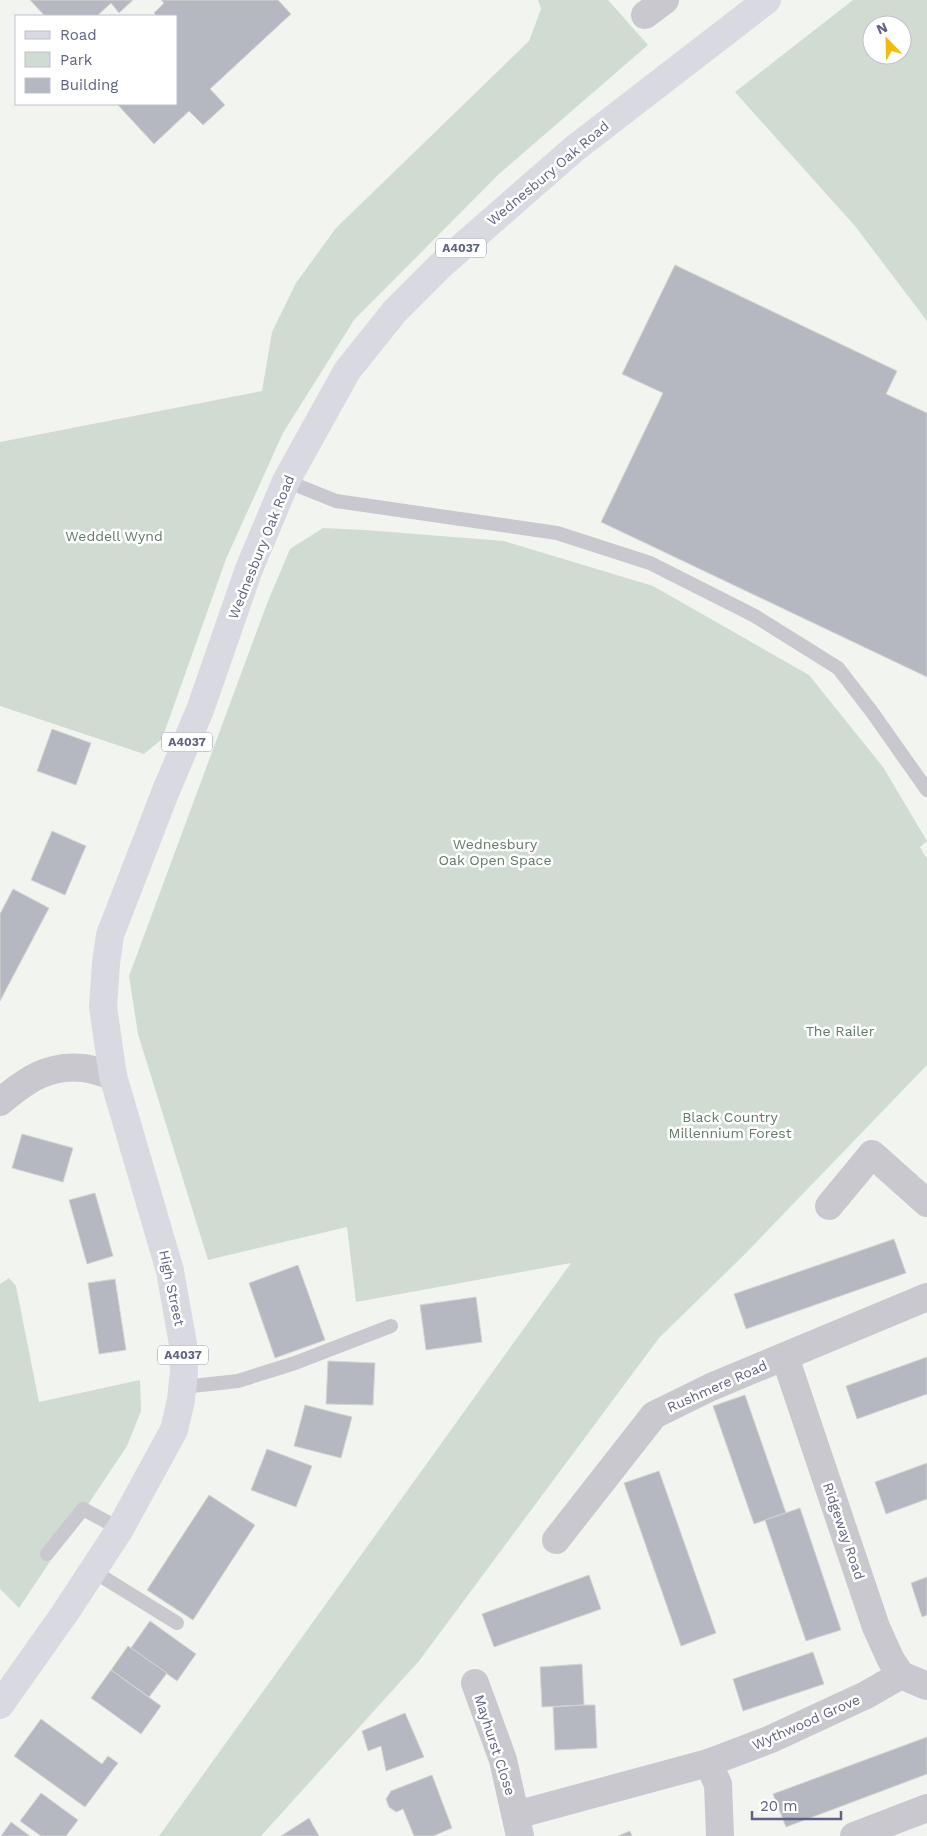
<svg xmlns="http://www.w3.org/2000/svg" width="927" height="1836" font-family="'Work Sans',sans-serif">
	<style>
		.green { fill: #d0dcd2; fill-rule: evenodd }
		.building { fill: #b6b8c1; stroke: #d4d5d2 }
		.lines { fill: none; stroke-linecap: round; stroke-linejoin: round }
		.lane { stroke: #c8c8ce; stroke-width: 14 }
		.street { stroke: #c8c8ce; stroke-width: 28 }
		.primary { stroke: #d8d9e1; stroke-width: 28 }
		.labels { text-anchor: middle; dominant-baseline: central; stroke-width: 5; stroke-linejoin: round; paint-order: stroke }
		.shield { fill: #fff; stroke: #9091a8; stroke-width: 1 }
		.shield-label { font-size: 12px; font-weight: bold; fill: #606283 }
		.street-label { font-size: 14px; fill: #606283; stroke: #fff }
		.park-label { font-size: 14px; fill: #607a68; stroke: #fff }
	</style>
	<rect width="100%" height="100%" fill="#f2f4ef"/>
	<g class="green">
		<polygon points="538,0 608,0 648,45 498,175 354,320 283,433 226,559 162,739 144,754 0,706 0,442 262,391 272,332 296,283 336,228 529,41 541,9"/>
		<path d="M853 0H927V321L855 226 735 92ZM872 25H902V55H872Z"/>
		<polygon points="323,528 365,530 504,541 653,586 809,675 883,767 927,841 920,847 927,859 927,1065 745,1254 659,1338 419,1661 261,1836 159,1836 571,1263 356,1302 347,1227 208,1260 138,1034 129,976 268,601 290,549"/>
		<polygon points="9,1278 16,1286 39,1402 140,1380 141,1411 127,1446 19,1608 0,1589 0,1284"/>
	</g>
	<g class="building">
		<polygon points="30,0 133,0 119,13 111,3 97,16 45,16"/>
		<polygon points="161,0 278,0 291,14 210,89 225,105 203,125 189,111 154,144 117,104 176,104 176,16 157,16 154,13 164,3"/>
		<polygon points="675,265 897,371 886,394 927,413 927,677 601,522 663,393 622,374"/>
		<polygon points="52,729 91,743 76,785 37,771"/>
		<polygon points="52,831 86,846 65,895 31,880"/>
		<polygon points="13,889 49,908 0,1001 0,914"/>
		<polygon points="22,1134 73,1148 63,1182 12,1168"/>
		<polygon points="95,1193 113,1256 87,1264 69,1200"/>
		<polygon points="894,1239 906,1273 746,1329 734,1294"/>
		<polygon points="298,1265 325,1340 275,1358 249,1283"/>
		<polygon points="115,1279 126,1350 99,1354 88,1283"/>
		<polygon points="476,1297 482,1342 426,1350 420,1305"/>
		<polygon points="927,1357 927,1394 857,1419 846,1386"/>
		<polygon points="328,1361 375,1363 373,1405 326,1404"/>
		<polygon points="745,1395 786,1513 754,1524 713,1406"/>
		<polygon points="305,1405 352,1417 341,1458 294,1446"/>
		<polygon points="267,1449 312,1466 296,1507 251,1490"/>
		<polygon points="927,1463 927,1499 886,1514 875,1482"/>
		<polygon points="659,1471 716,1633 681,1646 624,1483"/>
		<polygon points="209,1495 255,1525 193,1620 147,1590"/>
		<polygon points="800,1508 841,1630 806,1641 765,1520"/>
		<polygon points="589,1575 601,1609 494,1647 482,1614"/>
		<polygon points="927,1577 927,1615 922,1617 911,1583"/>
		<polygon points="150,1621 196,1654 177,1681 131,1648"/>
		<polygon points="128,1646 167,1673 149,1697 111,1670"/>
		<polygon points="813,1652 824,1684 743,1711 733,1679"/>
		<polygon points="582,1664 584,1705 542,1707 540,1667"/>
		<polygon points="111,1670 161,1706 141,1734 91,1698"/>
		<polygon points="584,1705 595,1705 597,1748 555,1750 553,1707"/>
		<polygon points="405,1713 424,1757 386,1771 381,1746 368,1751 362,1731"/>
		<polygon points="41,1719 102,1764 108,1756 118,1763 85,1807 14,1756"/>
		<polygon points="927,1737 927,1774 786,1827 773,1794"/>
		<polygon points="432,1775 452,1828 433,1836 414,1836 403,1809 396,1812 389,1807 386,1799 391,1791"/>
		<polygon points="41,1793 78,1820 66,1836 41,1836 20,1821"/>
		<polygon points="309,1818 319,1836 281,1836"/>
		<polygon points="11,1822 30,1836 1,1836"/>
		<polygon points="630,1831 632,1836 618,1836"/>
	</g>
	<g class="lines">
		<g class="lane">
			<polyline points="286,481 336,501 557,533 650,563 755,616 838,668 872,712 927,790"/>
			<polyline points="183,1387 238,1381 295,1363 391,1326"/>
			<polyline points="47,1554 83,1509 120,1529"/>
			<polyline points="93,1571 177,1623"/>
		</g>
		<g class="street">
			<polyline points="645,15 665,0"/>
			<path d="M0 1102C25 1081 48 1064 83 1068 93 1069 103 1073 113 1076"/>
			<polyline points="829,1206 872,1154 927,1203"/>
			<polyline points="785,1357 876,1627 891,1660 901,1675 927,1686"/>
			<polyline points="556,1540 654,1415 711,1387 927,1297"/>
			<polyline points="475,1683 503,1760 520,1836"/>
			<polyline points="708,1763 718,1784 720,1836"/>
			<polyline points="516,1815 708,1763 771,1739 866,1695 901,1675"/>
			<polyline points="854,1836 927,1808"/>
		</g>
		<polyline class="primary" points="0,1705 65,1613 120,1529 174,1430 181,1400 184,1372 183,1344 170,1271 113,1076 103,1007 106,963 110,935 165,793 200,710 249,569 286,481 347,371 395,311 440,266 574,149 767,0"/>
	</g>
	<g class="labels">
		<g class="shield">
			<rect x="436" y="238.5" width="50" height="19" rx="4"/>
			<rect x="162" y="732.5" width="50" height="19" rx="4"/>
			<rect x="158" y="1345.5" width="50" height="19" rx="4"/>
		</g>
		<g class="shield-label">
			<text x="461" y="248">A4037</text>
			<text x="187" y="742">A4037</text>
			<text x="183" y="1355">A4037</text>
		</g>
		<g class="street-label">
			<text transform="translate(548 173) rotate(-40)">Wednesbury Oak Road</text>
			<text transform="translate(261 547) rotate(-68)">Wednesbury Oak Road</text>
			<text transform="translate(172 1288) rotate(78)">High Street</text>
			<text transform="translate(717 1386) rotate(-24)">Rushmere Road</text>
			<text transform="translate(844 1531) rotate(71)">Ridgeway Road</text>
			<text transform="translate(806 1722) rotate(-24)">Wythwood Grove</text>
			<text transform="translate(495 1745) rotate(72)">Mayhurst Close</text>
		</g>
		<g class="park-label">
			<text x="114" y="536">Weddell Wynd</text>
			<text x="495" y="844">Wednesbury<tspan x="495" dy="16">Oak Open Space</tspan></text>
			<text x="840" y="1031">The Railer</text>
			<text x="730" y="1117">Black Country<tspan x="730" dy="16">Millennium Forest</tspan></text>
		</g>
	</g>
	<rect x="15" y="15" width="162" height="90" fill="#ffffff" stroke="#bfc0cd"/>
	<rect x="25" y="31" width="25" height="8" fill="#d8d9e1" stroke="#bfc0cd"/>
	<text x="60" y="40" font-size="15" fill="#606283">Road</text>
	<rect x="25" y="52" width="25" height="15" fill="#d0dcd2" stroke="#bfc0cd"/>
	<text x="60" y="65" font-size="15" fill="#606283">Park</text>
	<rect x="25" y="78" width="25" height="15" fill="#b6b8c1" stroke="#bfc0cd"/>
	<text x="60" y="90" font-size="15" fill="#606283">Building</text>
	<g transform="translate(887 40) rotate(337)"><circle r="24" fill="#ffffff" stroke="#bfc0cd"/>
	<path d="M0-4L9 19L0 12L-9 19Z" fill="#f3ba11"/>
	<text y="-8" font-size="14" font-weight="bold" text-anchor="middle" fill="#606283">N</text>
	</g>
	<path d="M752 1811v8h89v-8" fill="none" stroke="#606283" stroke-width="2.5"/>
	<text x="760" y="1811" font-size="15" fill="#606283" stroke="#ffffff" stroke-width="4" paint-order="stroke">20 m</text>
</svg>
